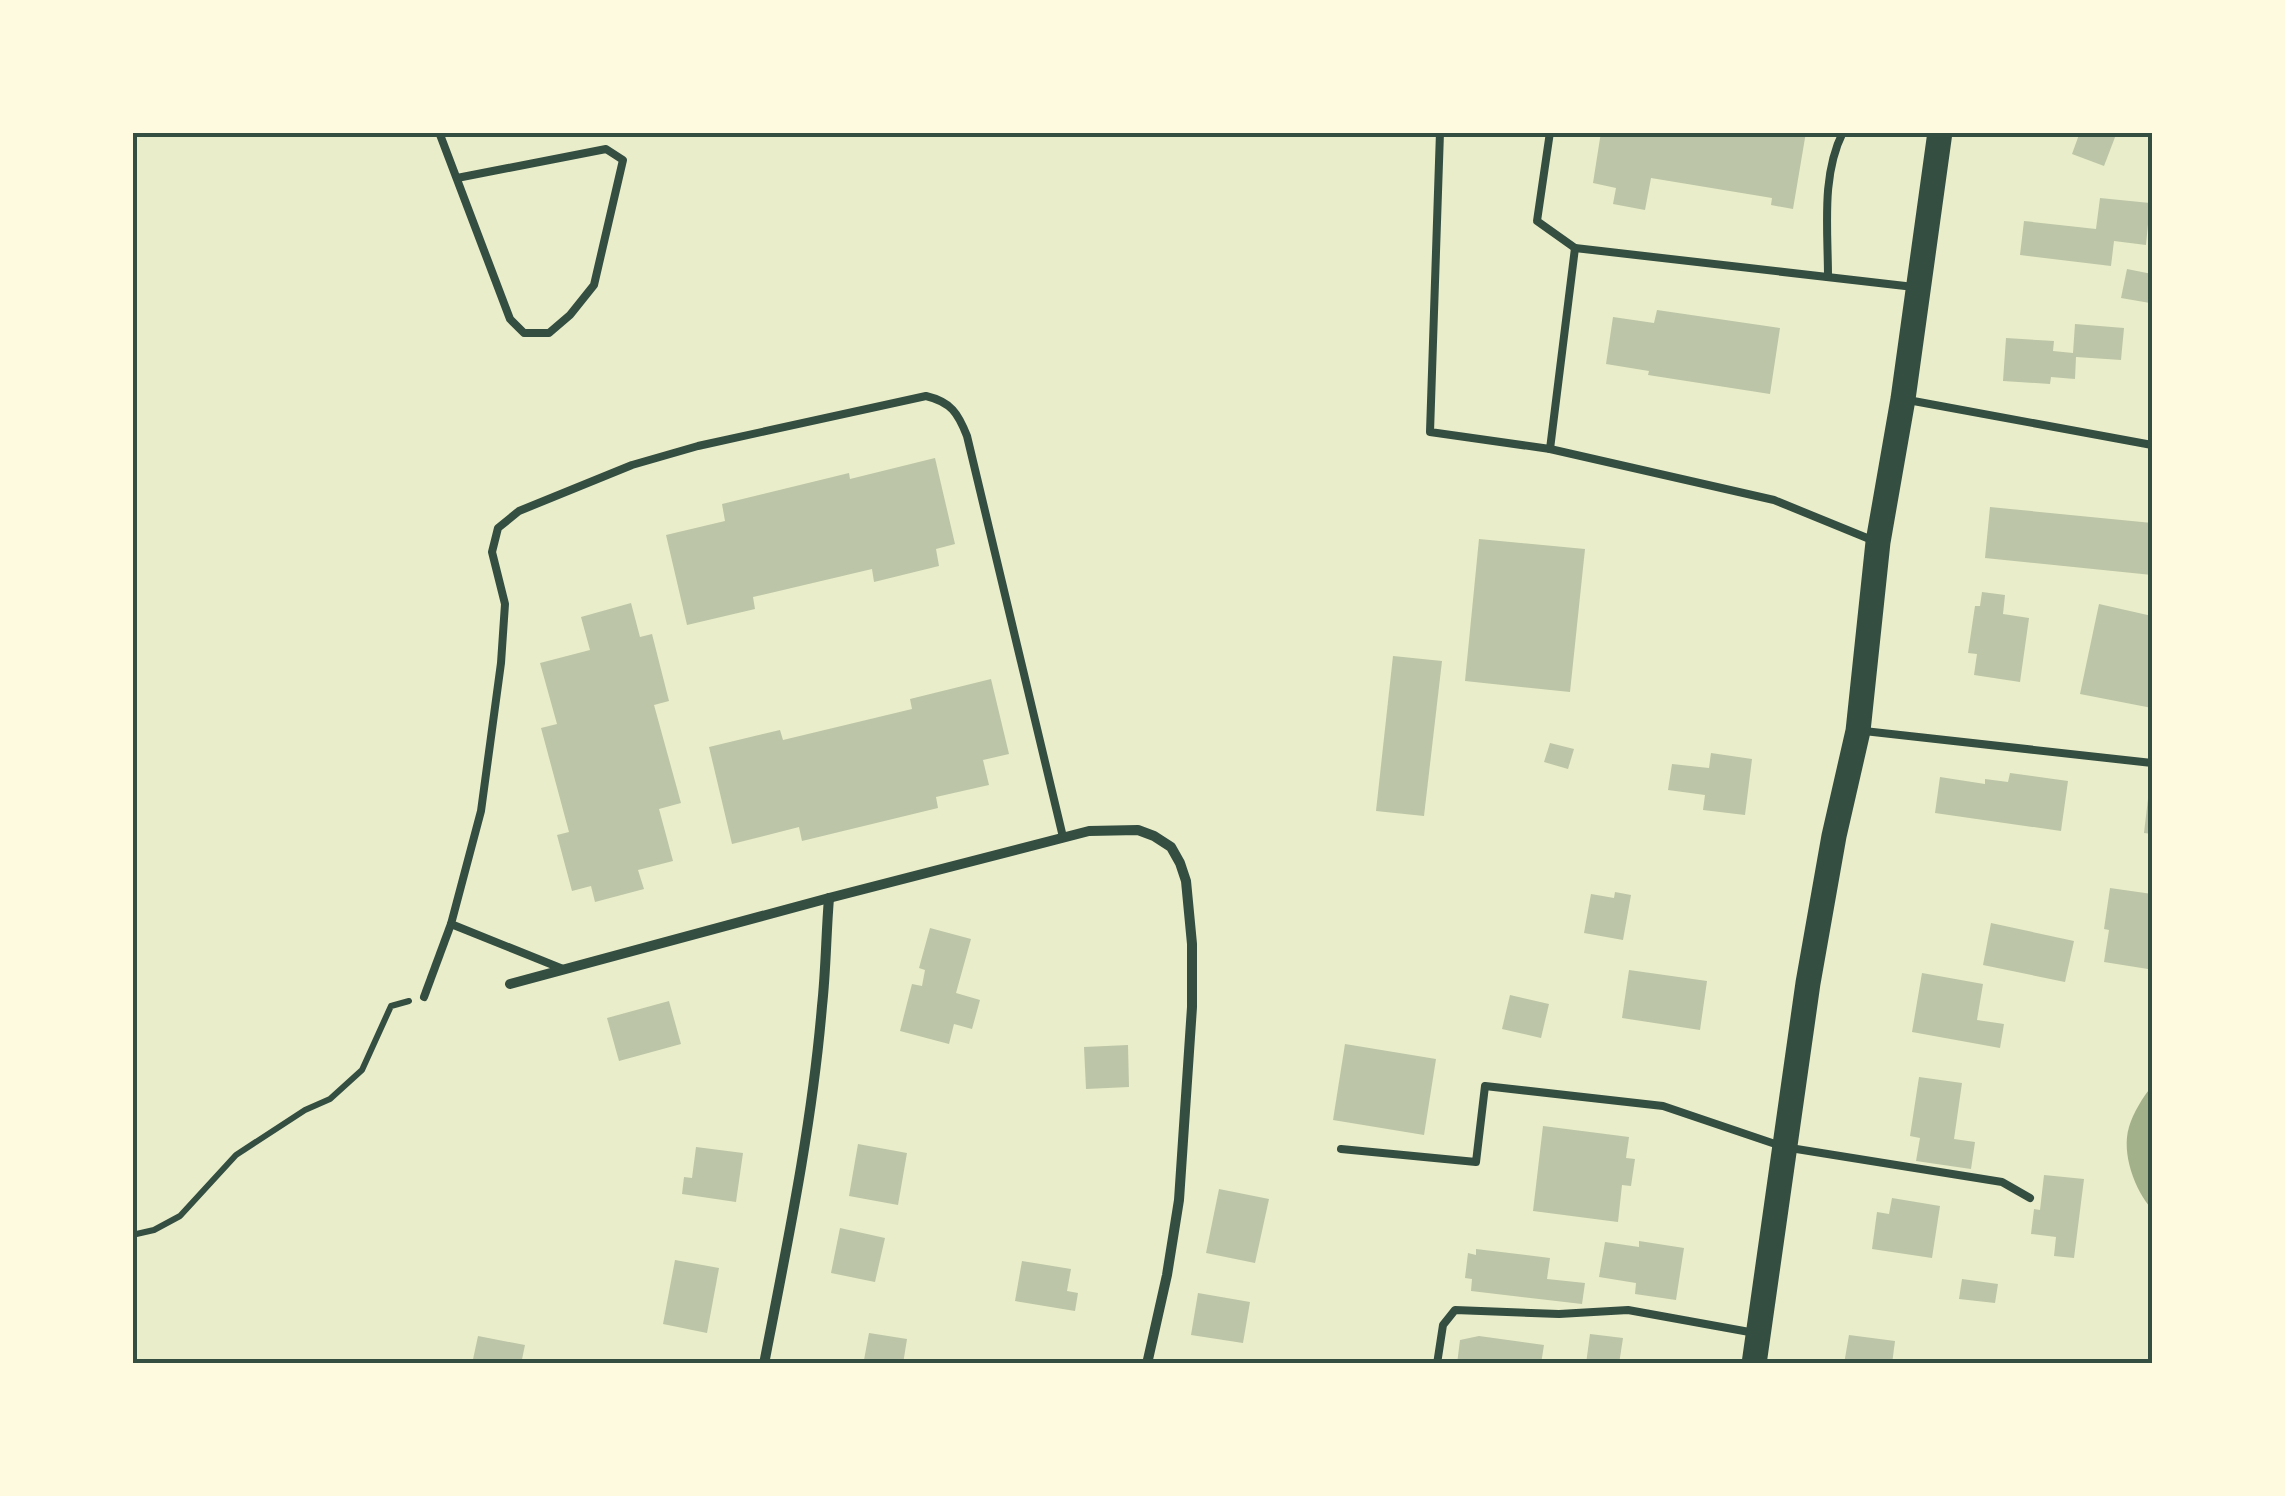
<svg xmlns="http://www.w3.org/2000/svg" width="2285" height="1496" font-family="Signika,sans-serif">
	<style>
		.water { fill: #a3b18a }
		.building { fill: #bcc5a7 }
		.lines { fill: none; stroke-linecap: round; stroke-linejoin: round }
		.path { stroke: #344e41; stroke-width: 6 }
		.service { stroke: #344e41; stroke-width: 8 }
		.minor { stroke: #344e41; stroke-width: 10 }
		.primary { stroke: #344e41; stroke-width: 25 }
		.neatline { fill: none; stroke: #344e41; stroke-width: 4 }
	</style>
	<rect width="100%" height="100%" fill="#e9edc9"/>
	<path class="water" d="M2152 1086V1209C2135 1191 2121 1153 2129 1127 2133 1113 2143 1097 2152 1086Z"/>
	<g class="building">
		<polygon points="1601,132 1806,132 1793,209 1771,205 1772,198 1651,178 1645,210 1613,204 1616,188 1593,183"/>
		<polygon points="2080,132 2117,132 2104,166 2072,154"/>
		<polygon points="2100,198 2150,203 2146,245 2114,241 2111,266 2020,255 2024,221 2096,229"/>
		<polygon points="2127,269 2152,274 2150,303 2121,298"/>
		<polygon points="1657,310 1780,328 1770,394 1648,375 1649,371 1606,364 1613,317 1654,323"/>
		<polygon points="2075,324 2124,328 2121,360 2076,357 2075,379 2051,377 2050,384 2003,381 2006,338 2054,341 2053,351 2073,353"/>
		<polygon points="935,458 955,544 936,549 939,566 874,582 872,569 753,597 755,609 687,625 666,535 725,521 722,504 849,473 850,479"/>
		<polygon points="1990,507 2152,523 2152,575 1985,558"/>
		<polygon points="1479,539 1585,549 1570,692 1465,681"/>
		<polygon points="1982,592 2005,595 2003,614 2029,618 2020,682 1974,675 1977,654 1968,653 1975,606 1980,606"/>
		<polygon points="631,603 640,637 652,634 669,701 654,705 681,803 659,809 673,861 638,870 644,889 595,902 591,886 572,891 557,835 569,832 541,728 557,724 540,663 590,650 581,617"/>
		<polygon points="2099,604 2152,616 2152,708 2080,694"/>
		<polygon points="1393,656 1442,661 1424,816 1376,811"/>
		<polygon points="991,679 1009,754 983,760 989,785 936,797 938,808 802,841 799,827 732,844 709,747 780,730 783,740 912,709 910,699"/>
		<polygon points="1550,743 1574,749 1568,769 1544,762"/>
		<polygon points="1711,753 1752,759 1745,815 1703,810 1705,795 1668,790 1672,764 1709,768"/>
		<polygon points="2010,773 2068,781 2061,831 1935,813 1940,777 1985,784 1985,779 2008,782"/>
		<polygon points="2148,799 2152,800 2152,834 2144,833"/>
		<polygon points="2110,888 2152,894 2152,940 2148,969 2104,962 2109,930 2104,929"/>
		<polygon points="1615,892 1631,895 1623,940 1584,933 1591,894 1614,898"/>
		<polygon points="1991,923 2074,941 2065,982 1983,965"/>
		<polygon points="930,928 971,939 956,993 980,1000 972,1029 954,1024 949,1044 900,1031 912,984 922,986 925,970 919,968"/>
		<polygon points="1629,970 1707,981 1700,1030 1622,1018"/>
		<polygon points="1922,973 1983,984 1977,1020 2004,1024 2000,1048 1912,1032"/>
		<polygon points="1510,995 1549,1004 1541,1038 1502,1029"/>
		<polygon points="669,1001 681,1044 619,1061 607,1018"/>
		<polygon points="1345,1044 1436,1059 1424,1135 1333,1120"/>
		<polygon points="1128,1045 1129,1087 1086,1089 1084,1047"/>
		<polygon points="1919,1077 1962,1083 1954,1139 1975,1142 1971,1169 1916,1161 1920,1138 1910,1136"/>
		<polygon points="1543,1126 1629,1137 1626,1158 1635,1159 1631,1186 1622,1185 1618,1222 1533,1211"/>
		<polygon points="858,1144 907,1153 898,1205 849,1196"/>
		<polygon points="696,1147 743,1153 736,1202 682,1194 684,1177 692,1178"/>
		<polygon points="2044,1175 2084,1179 2074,1258 2054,1256 2056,1237 2031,1234 2034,1209 2040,1210"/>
		<polygon points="1219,1189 1269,1199 1255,1263 1206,1253"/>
		<polygon points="1892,1198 1940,1206 1932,1258 1872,1249 1877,1212 1889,1214"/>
		<polygon points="840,1228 885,1238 875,1282 831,1273"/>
		<polygon points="1639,1241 1684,1248 1676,1300 1635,1294 1636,1283 1599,1277 1605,1242 1639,1247"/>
		<polygon points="1476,1249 1550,1258 1547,1279 1585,1283 1582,1304 1471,1291 1472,1279 1465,1278 1468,1253 1476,1255"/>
		<polygon points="675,1260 719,1268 707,1333 663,1324"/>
		<polygon points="1022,1261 1071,1269 1067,1291 1078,1293 1075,1311 1015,1301"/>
		<polygon points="1962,1279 1998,1284 1995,1303 1959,1299"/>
		<polygon points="1198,1293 1250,1302 1243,1343 1191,1335"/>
		<polygon points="869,1333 907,1339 903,1364 858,1364 859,1360 864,1360"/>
		<polygon points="1590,1334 1623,1338 1619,1364 1586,1364"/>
		<polygon points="1849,1335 1895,1341 1892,1364 1844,1364"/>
		<polygon points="478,1336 525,1345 521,1364 472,1364"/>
		<polygon points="1479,1336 1544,1345 1541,1364 1457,1364 1460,1340"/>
	</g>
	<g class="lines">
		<polyline class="path" points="132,1235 154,1230 180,1216 236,1155 305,1110 330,1099 362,1070 391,1006 409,1001"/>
		<g class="service">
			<polyline points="439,132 510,319 524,333 549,333 570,315 594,285 623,160 606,149 457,178"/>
			<polyline points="1440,132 1430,432 1550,449 1575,248 1914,287"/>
			<polyline points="1550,132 1537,221 1575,248"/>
			<path d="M1828 277C1828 229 1821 176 1843 132"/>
			<polyline points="1908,400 2152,445"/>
			<polyline points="1550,449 1774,500 1872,540"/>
			<polyline points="1864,731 2152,763"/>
			<path d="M563 969 451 924 481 811 501 663 505 604 492 552 498 528 519 511 632 465 698 446 926 396C951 402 958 413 967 436L1063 837"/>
			<polyline points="424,997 451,924"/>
			<polyline points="1341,1149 1476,1162 1485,1086 1663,1106 1784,1147 2002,1182 2030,1198"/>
			<polyline points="1437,1364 1443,1325 1455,1310 1559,1314 1628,1310 1755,1333"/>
		</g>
		<g class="minor">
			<polyline points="510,984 829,898 1089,831 1138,830 1154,836 1171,847 1180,863 1186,881 1192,944 1192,1007 1179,1200 1167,1275 1147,1364"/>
			<path d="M764 1364C787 1245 812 1126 822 1006 826 970 826 934 829 898"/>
		</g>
		<polyline class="primary" points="1754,1364 1808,983 1834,836 1858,731 1878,542 1903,399 1940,132"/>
	</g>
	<rect width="2285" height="1496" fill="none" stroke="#fefae0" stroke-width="270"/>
	<rect x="135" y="135" width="2015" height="1226" class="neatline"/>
</svg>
